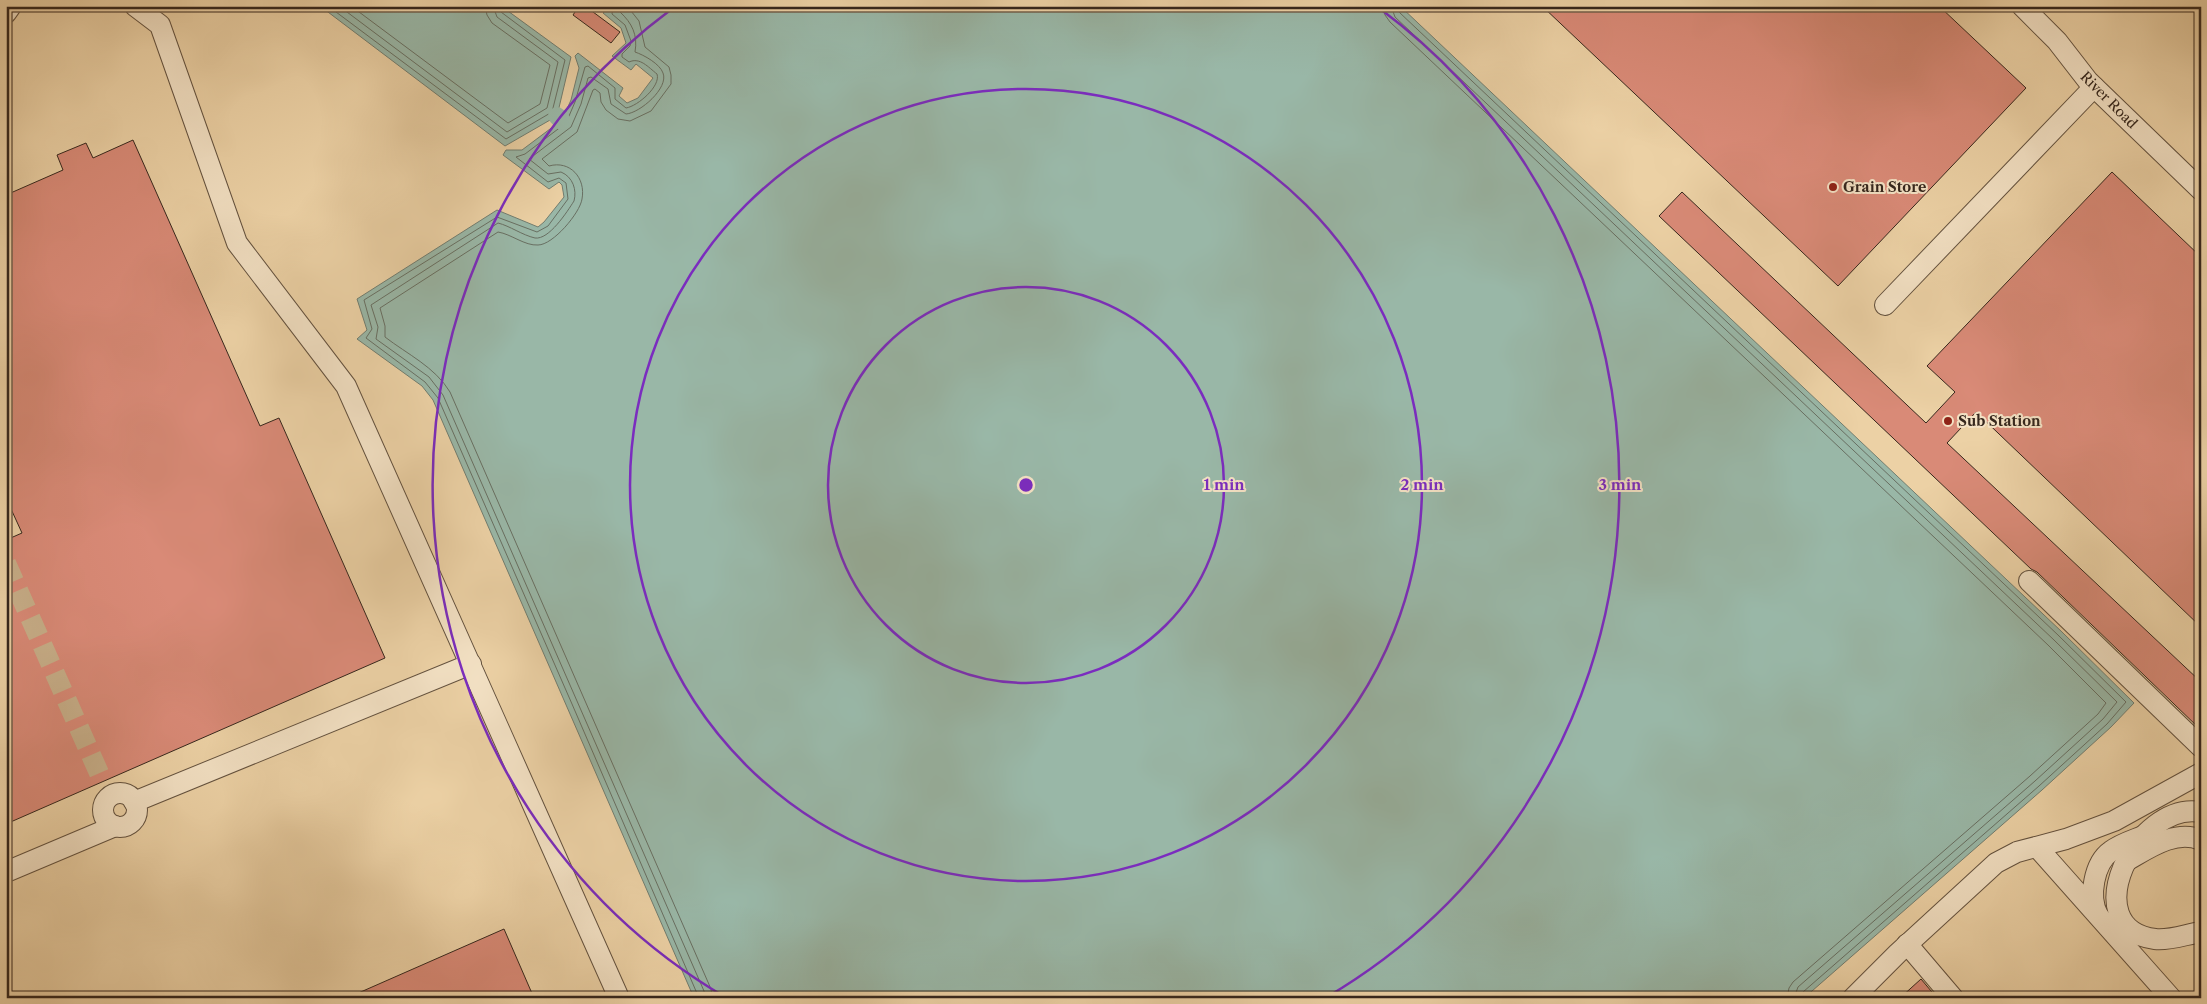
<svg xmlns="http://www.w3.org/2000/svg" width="2207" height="1004" font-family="'Libre Caslon Text',serif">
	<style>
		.water { fill: #99b7a7; stroke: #717d70 }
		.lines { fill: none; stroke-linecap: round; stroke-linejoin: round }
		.shore { stroke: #686f62; stroke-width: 1 }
		.canal { stroke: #99b7a7; stroke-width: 18 }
		.building { fill: #d98a77; stroke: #36271d }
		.minor-tunnel { stroke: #c8af8a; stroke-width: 20; stroke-dasharray: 20 10; stroke-linecap: butt }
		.minor-casing { stroke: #64523f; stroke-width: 22 }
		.minor { stroke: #f3e1c4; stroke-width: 20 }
		.ring { fill: none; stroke: #7b2cbf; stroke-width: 2.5 }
		.poi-dot { fill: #8f2418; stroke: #f3e1c4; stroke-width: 2 }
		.labels { text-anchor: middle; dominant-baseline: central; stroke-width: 4; stroke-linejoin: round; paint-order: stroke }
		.street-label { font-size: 14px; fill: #36271d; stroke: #f3e1c4 }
		.poi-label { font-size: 14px; font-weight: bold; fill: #36271d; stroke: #f3e1c4; text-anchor: start }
		.centre { fill: #7b2cbf; stroke: #f3e1c4; stroke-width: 2.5 }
		.ring-label { font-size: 15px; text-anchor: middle; font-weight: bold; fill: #7b2cbf; stroke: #f3e1c4; stroke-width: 4; stroke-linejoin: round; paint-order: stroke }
	</style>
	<rect width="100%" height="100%" fill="#ecd1a5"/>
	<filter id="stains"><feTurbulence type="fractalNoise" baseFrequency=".004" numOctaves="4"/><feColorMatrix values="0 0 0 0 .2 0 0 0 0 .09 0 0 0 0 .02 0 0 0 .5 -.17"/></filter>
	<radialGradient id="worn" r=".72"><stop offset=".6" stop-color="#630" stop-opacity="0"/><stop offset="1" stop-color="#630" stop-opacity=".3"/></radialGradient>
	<g class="water">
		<polygon points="320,6 501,6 571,57 557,116 505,146"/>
		<polygon points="610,6 1400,6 2062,632 2134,703 2111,727 2042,790 1804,998 694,998 433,400 422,386 357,339 367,330 357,299 497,210 538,227 544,222 564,197 562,185 559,182 549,189 503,155 506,150 522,150 562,120 571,100 579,68 575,56 578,53 623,88 619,96 627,103 638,98 653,78 636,64 631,70 612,56 626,43 621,28 603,13"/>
	</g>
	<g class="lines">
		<g class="shore">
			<polyline points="328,6 506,139 552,112 565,60 501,12 499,6"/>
			<polyline points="339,6 507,132 547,108 558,62 497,17 493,6"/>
			<polyline points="351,6 508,123 540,104 550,65 492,23 487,15 485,6"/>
			<path d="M613 6 612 14 625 25 631 41 630 46 622 54V57L629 62C640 57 648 67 657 74 661 86 638 106 626 108L615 99V88L588 66 585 67 575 102 566 123 525 154 516 157 548 182 559 178 566 183 568 199 548 226 537 232 497 217 364 300 372 329 366 338 425 382 438 398 572 704 699 998"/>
			<path d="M619 6 620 12C632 23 638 35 635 52 644 55 660 64 663 73 669 88 640 113 626 114L611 104 608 89 591 77 588 78 581 104 571 127 529 159 548 174 561 172C573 177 577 190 574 201 567 212 549 240 535 238 522 235 510 226 498 223L371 305 378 327 376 339 429 377 443 395 704 991 705 998"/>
			<path d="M627 6 639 21 645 47 669 67 671 75V84L651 111 630 121 618 119 606 110 601 102 600 93 595 89 593 90 577 132 542 159 549 166C570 160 586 178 582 199 580 213 553 245 538 245 525 246 511 234 498 232L380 308 385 326V337C407 354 435 367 450 392L711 989 712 998"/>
			<polyline points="1383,6 1385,15 1390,22 2048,645 2106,703 2098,714 2030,776 1793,982 1789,988 1787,998"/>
			<polyline points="1391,6 1395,17 2054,640 2117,702 2103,719 2035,781 1798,987 1794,998"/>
			<polyline points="1397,6 1399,12 2058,635 2126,702 2107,724 2039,786 1803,992 1801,998"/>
		</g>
		<polyline class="canal" points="557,116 562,121"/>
	</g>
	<g class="building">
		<polygon points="579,6 585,6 620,32 611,43 573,15"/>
		<polygon points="1542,6 1939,6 2026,88 1838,286"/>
		<polygon points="133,140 260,426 279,418 385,658 6,824 6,540 22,533 6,498 6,195 63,170 57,155 86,143 93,158"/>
		<polygon points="2112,172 2201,257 2201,627 1976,412 1947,443 2201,682 2201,730 2037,572 2031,569 1659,216 1682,192 1926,423 1955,392 1927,366"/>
		<polygon points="504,929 534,998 347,998"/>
		<polygon points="1921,979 1937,998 1900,998"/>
	</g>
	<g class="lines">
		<polyline class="minor-tunnel" points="6,563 103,782"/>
		<g class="minor-casing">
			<g id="minor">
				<polyline points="135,6 160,25 237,243 346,386 619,998"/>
				<polyline points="2022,6 2057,41 2088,81 2201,190"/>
				<polyline points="6,13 11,6"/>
				<polyline points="1885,305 2094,87"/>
				<polyline points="2029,581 2201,747"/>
				<circle cx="120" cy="810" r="17"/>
				<polyline points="134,802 471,664"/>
				<path d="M2201 812C2136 800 2074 929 2155 939 2169 941 2187 934 2201 932"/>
				<polyline points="2037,847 2171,998"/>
				<path d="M2128 860C2149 848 2176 829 2201 840"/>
				<polyline points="6,872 115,826"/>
				<path d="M2098 915C2088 897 2094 863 2111 851 2120 844 2133 840 2143 836"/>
				<polyline points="1907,944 1953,998"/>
				<polyline points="1853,998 1898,953 1996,863 2017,852 2066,839 2114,821 2201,773"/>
			</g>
		</g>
		<use href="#minor" class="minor"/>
	</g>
	<g class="ring">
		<circle cx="1026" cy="485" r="198"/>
		<circle cx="1026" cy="485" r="396"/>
		<path d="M725 997A594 594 0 0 1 673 8M1379 8A594 594 0 0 1 1327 997"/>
	</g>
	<g class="poi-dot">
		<circle cx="1833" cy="187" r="5"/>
		<circle cx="1948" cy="421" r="5"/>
	</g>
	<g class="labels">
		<g class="street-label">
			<text transform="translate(2109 100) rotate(45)">River Road</text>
		</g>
		<g class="poi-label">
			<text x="1843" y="187">Grain Store</text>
			<text x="1958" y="421">Sub Station</text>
		</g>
	</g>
	<circle cx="1026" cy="485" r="8" class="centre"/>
	<g class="ring-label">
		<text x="1224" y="490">1 min</text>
		<text x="1422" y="490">2 min</text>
		<text x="1620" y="490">3 min</text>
	</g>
	<rect width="2207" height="1004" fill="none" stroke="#ecd1a5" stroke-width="25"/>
	<rect x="8" y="8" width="2192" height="989" fill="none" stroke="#36271d" stroke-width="2.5"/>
	<rect x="12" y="12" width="2182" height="979" fill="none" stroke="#36271d"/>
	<rect width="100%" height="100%" filter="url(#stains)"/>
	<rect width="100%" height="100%" fill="url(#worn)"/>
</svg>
